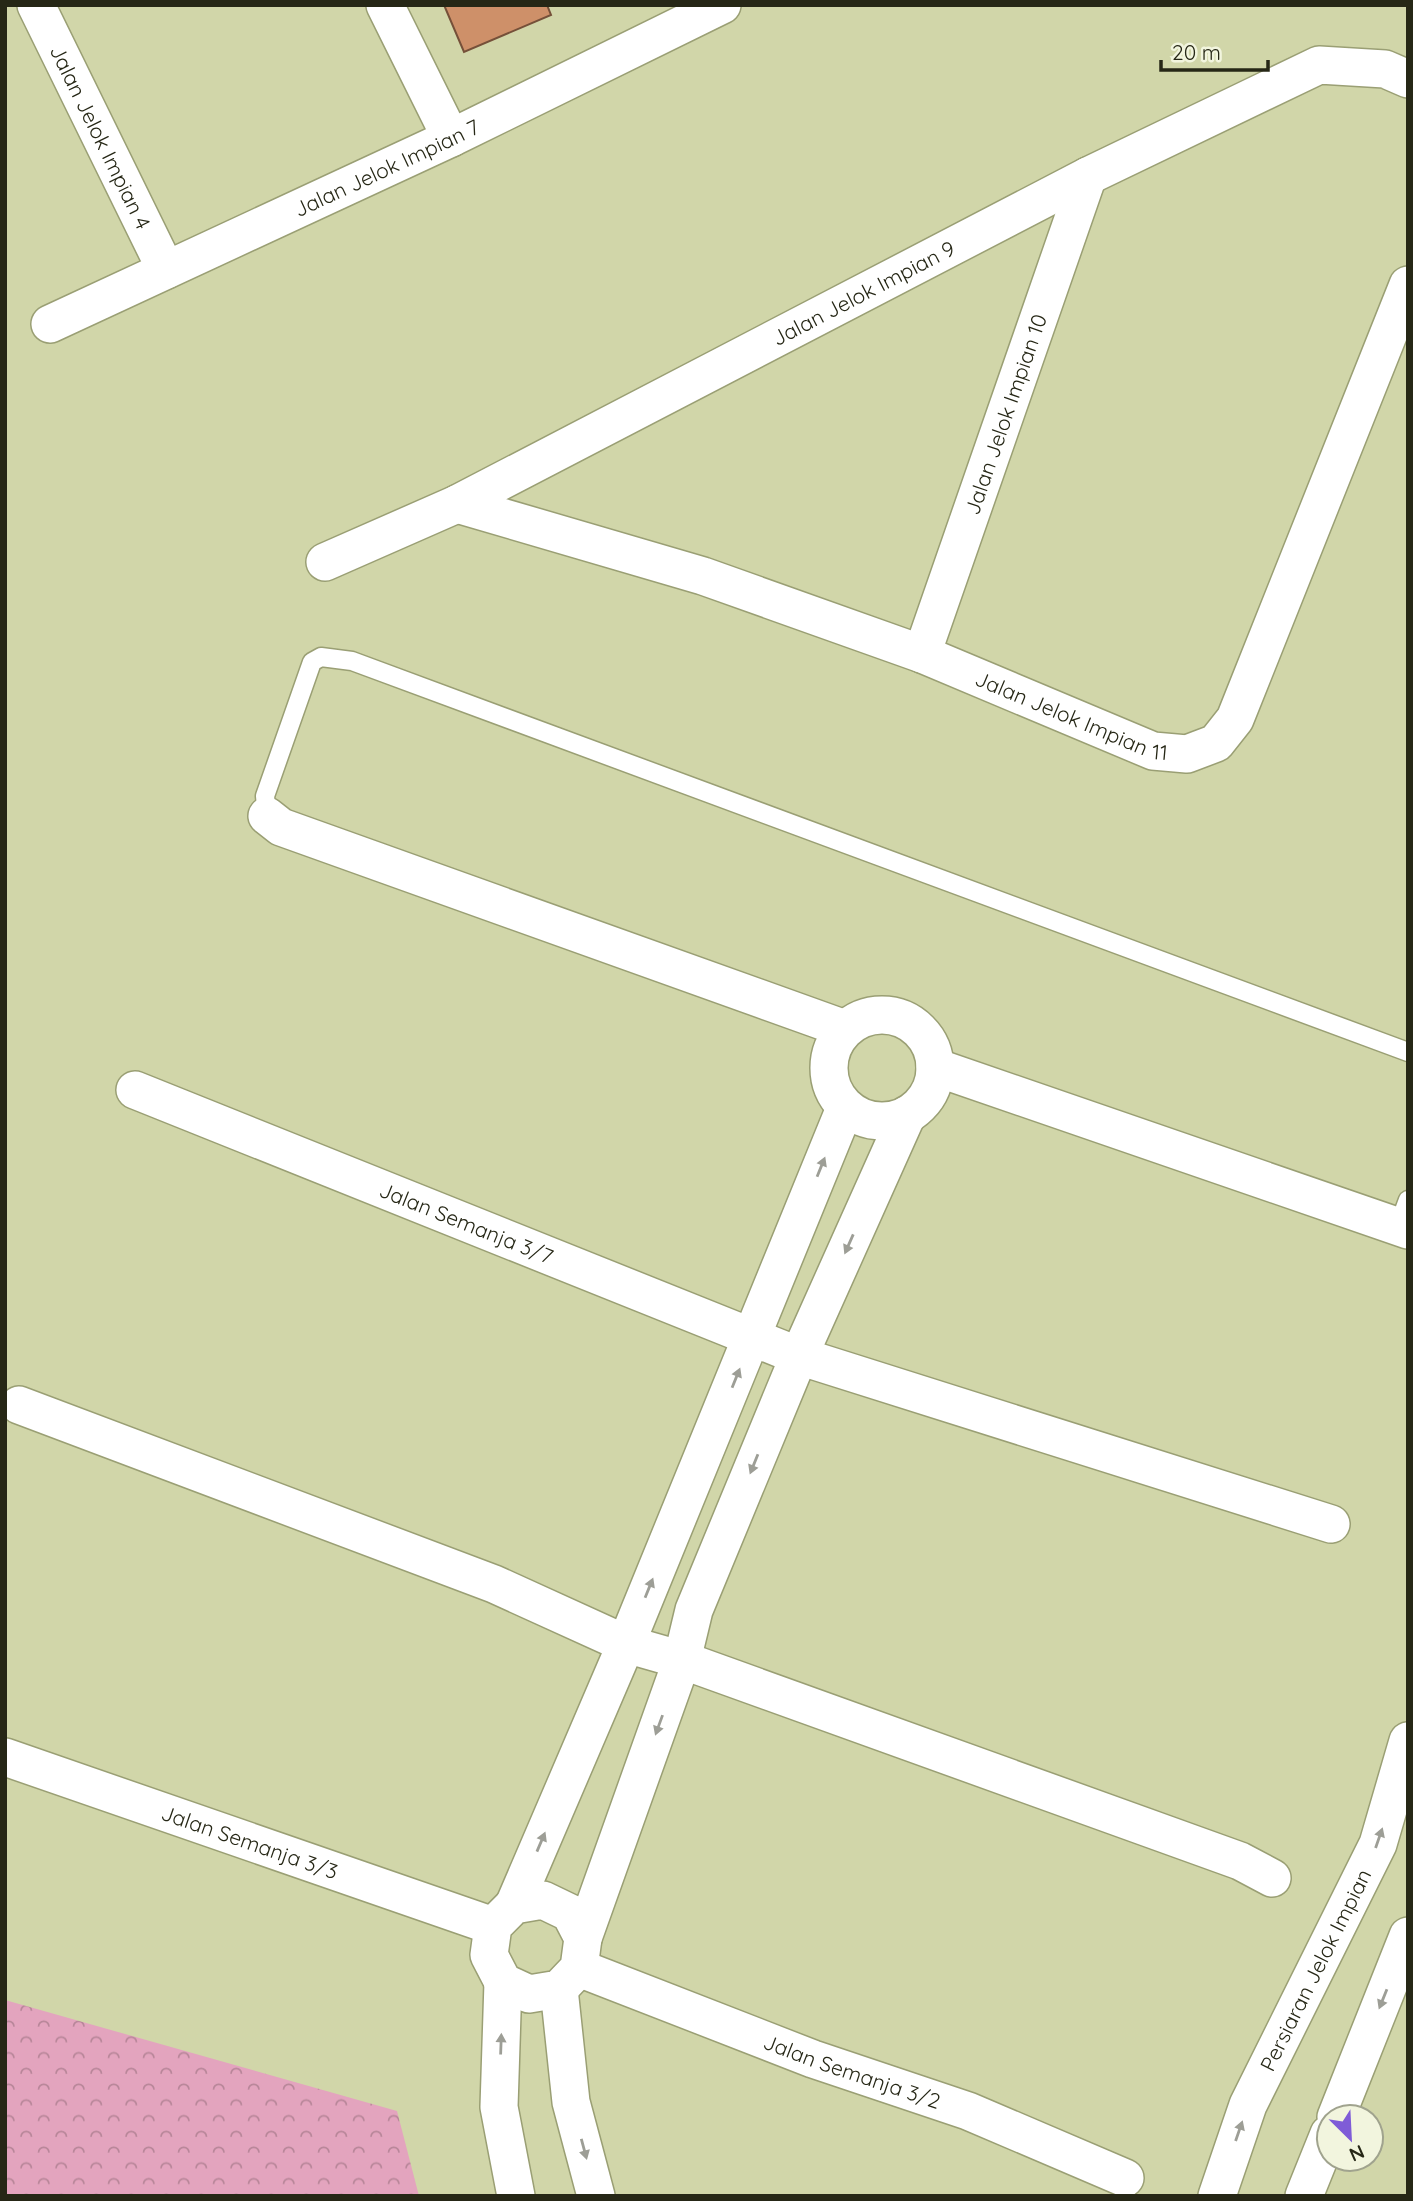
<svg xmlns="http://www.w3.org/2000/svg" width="1413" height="2201" font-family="Quicksand,sans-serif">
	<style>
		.forest { fill: url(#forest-crowns) }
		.building { fill: #ce9069; stroke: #755039; stroke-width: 2 }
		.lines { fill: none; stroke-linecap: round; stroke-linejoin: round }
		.service-casing { stroke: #9a9f74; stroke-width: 21 }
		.minor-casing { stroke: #9a9f74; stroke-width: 40 }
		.service { stroke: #fff; stroke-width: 18 }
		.minor { stroke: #fff; stroke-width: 37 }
		.oneway { fill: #9d9e96 }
		.labels { text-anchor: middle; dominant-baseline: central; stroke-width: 5; stroke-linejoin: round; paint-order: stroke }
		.street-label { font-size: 21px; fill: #262716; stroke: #f2f5de }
	</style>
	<defs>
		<pattern id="forest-crowns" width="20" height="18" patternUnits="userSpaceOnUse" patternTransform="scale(1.75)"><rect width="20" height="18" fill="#e3a4be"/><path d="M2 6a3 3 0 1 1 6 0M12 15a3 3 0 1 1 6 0" fill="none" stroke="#b88699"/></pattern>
	</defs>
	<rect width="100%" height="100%" fill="#d1d6a9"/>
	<polygon class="forest" points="5,2000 397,2111 419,2196 5,2196"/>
	<polygon class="building" points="444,5 547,5 551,15 464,52"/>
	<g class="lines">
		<g class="service-casing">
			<g id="service">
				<polyline points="267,816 265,796 312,662 321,657 352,661 1408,1052"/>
				<polyline points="1398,1227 1408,1200"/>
			</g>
		</g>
		<g class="minor-casing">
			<g id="minor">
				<path id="s1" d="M36 5 166 270"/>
				<polyline points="385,5 451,138"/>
				<path id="s2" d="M50 324 451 138 722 5"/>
				<path id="s3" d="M457 504 703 576 922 654 1153 751 1187 754 1216 743 1235 719 1408 285"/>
				<path id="s4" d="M325 562 457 504 1088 176 1319 65 1385 69 1408 79"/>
				<path id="s5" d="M922 654 1088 176"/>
				<polyline points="267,816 281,827 845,1029"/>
				<circle cx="882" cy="1068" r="53"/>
				<polyline points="935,1067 1408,1230"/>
				<path id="s6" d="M135 1090 799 1356 1331 1524"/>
				<polyline points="19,1405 494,1584 626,1644 682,1660 1240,1861 1272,1878"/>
				<path id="s7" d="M5 1757 493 1926"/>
				<polygon points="543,1900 570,1913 583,1938 579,1968 559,1989 529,1994 503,1982 489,1955 493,1926 514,1905"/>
				<polyline points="514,1905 626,1644 845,1108"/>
				<polyline points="583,1938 682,1660 694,1610 799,1356 907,1115"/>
				<path id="s8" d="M579 1968 813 2059 968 2111 1125 2178"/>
				<polyline points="503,1982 499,2107 516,2196"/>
				<polyline points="559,1989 571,2102 596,2196"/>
				<polyline points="1336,2117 1408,1936"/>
				<path id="s9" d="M1217 2196 1248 2105 1378 1844 1408 1741"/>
				<polyline points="1304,2196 1329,2134"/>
			</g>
		</g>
		<use href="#service" class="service"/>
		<use href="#minor" class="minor"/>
	</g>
	<defs><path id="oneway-solid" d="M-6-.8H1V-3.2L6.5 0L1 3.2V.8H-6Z" transform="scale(1.75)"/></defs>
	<g class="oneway">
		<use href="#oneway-solid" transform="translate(821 1167) rotate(-68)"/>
		<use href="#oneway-solid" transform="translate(849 1244) rotate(114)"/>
		<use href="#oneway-solid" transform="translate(736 1378) rotate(-68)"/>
		<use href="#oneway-solid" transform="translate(754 1464) rotate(112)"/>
		<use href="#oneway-solid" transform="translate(649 1588) rotate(-68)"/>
		<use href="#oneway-solid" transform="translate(659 1725) rotate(110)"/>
		<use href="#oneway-solid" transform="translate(1379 1838) rotate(-71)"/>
		<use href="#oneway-solid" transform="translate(541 1842) rotate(-67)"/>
		<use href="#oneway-solid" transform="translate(1383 1999) rotate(112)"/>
		<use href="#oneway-solid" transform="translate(501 2044) rotate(-88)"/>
		<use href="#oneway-solid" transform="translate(1239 2131) rotate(-71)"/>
		<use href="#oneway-solid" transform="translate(584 2149) rotate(75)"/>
	</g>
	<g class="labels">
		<g class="street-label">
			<text stroke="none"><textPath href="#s1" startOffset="147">Jalan Jelok Impian 4</textPath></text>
			<text stroke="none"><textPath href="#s2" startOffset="371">Jalan Jelok Impian 7</textPath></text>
			<text stroke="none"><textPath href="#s4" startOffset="602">Jalan Jelok Impian 9</textPath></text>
			<text stroke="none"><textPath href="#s5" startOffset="254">Jalan Jelok Impian 10</textPath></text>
			<text stroke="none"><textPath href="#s3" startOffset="651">Jalan Jelok Impian 11</textPath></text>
			<text stroke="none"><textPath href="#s6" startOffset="357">Jalan Semanja 3/7</textPath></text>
			<text stroke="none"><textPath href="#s7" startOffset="259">Jalan Semanja 3/3</textPath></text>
			<text stroke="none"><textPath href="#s9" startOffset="247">Persiaran Jelok Impian</textPath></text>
			<text stroke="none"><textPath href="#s8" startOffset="292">Jalan Semanja 3/2</textPath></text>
		</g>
	</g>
	<rect width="1413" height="2201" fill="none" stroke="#262716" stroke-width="14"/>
	<g transform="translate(1350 2138) rotate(156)"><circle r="33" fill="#f2f5de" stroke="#a0a38e" stroke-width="2"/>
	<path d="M0-5L12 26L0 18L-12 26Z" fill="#7f5cd7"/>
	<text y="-10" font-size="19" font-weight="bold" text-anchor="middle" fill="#262716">N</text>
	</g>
	<path d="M1161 60v10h107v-10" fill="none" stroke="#262716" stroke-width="3.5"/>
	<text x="1172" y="60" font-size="21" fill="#262716" stroke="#f2f5de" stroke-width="5" paint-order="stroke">20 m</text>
</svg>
